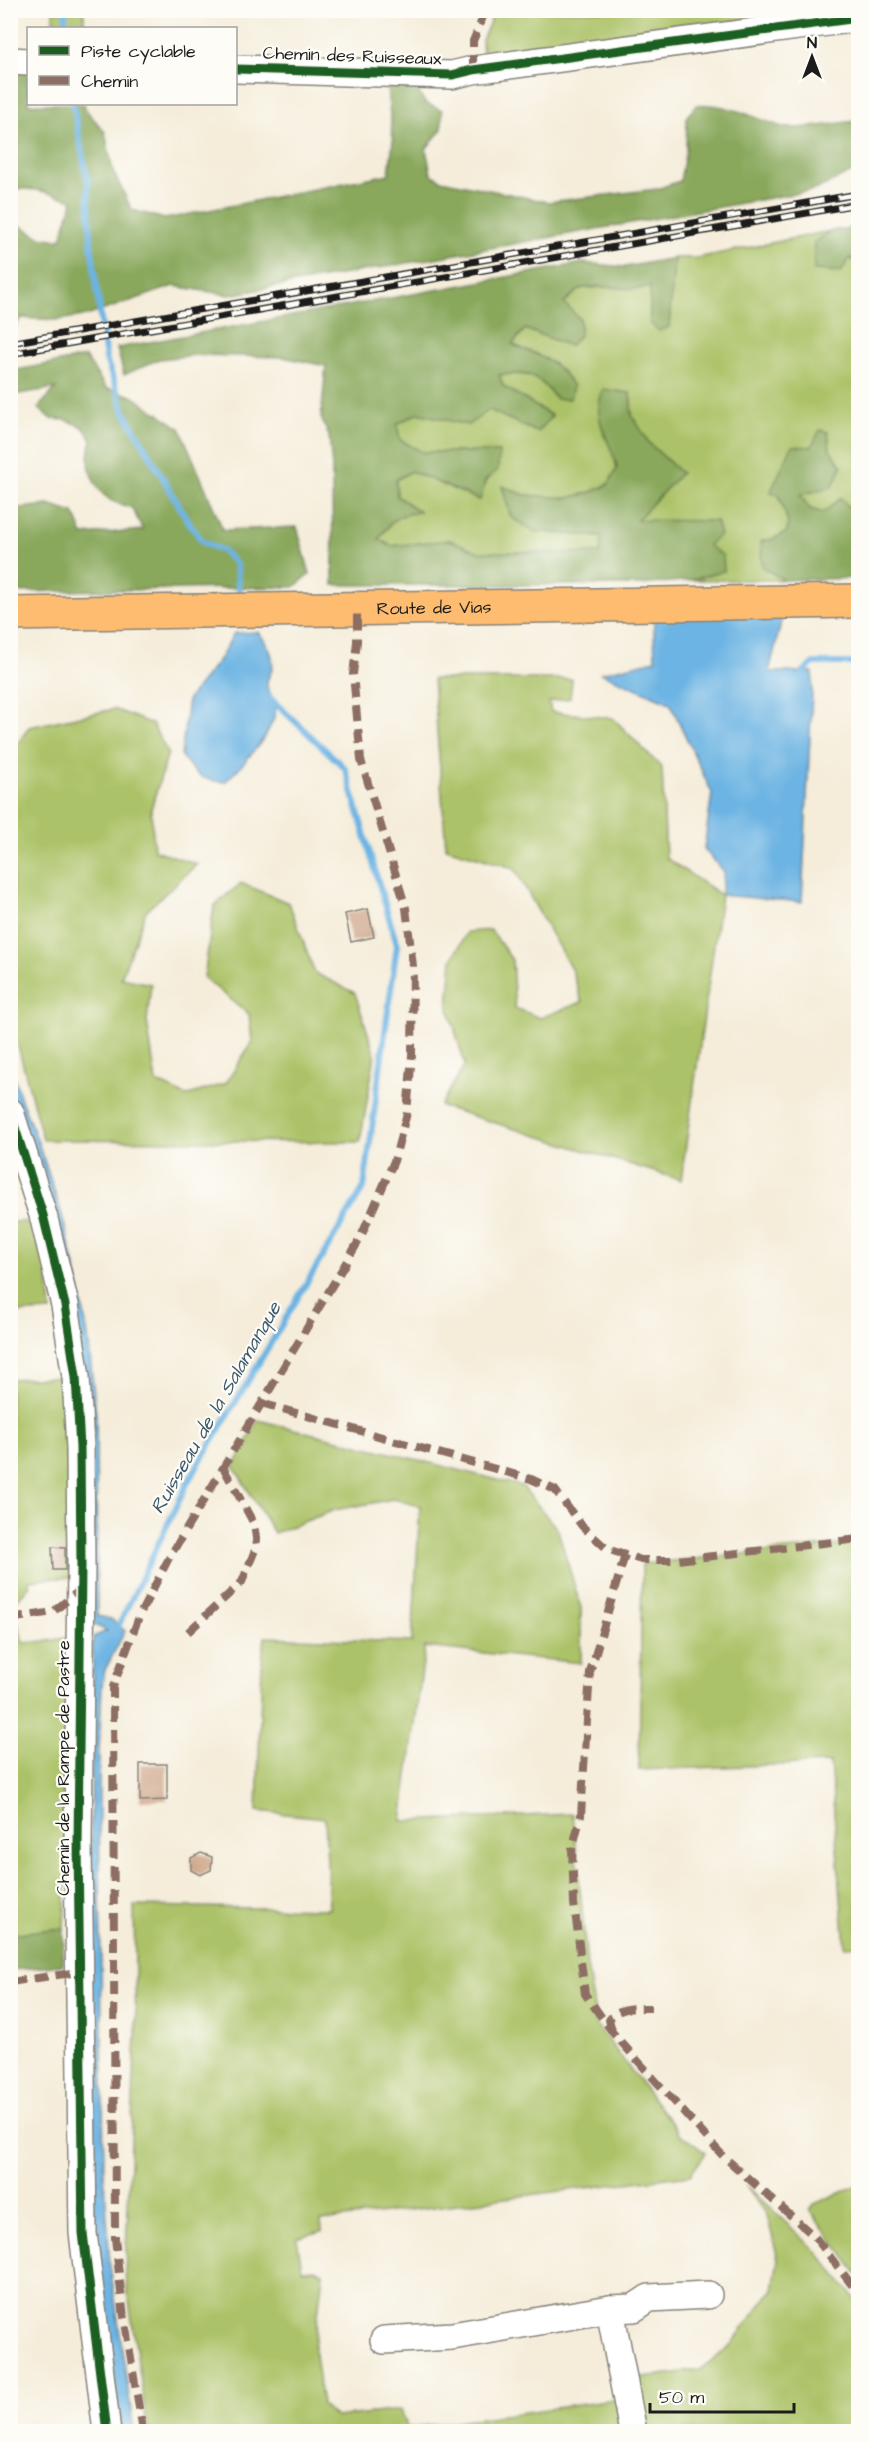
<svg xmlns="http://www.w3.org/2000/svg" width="869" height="2442" font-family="'Architects Daughter',sans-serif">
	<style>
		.green { fill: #acc267; stroke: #646f42; stroke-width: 1.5 }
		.forest { fill: #89a85c; stroke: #52623c; stroke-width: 1.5 }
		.water { fill: #6cb4e3; stroke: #446880; stroke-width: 1.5 }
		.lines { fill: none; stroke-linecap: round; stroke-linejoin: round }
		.stream { stroke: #6cb4e3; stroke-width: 6 }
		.building { fill: #cfa78c }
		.minor-casing { stroke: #88847b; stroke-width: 30 }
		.major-casing { stroke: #88847b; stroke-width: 36 }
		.minor { stroke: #fff; stroke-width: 27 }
		.major { stroke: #febc70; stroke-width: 33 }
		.rail-casing { stroke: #1c1c1c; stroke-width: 7 }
		.rail { stroke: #fdfcf7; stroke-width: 4.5; stroke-dasharray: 14; stroke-linecap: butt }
		.quiet { stroke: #8d6e63; stroke-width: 8; stroke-dasharray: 15 8; stroke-linecap: butt }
		.cycleway-casing { stroke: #fdfcf7; stroke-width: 13 }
		.cycleway { stroke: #1b5e20; stroke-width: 9 }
		.labels { text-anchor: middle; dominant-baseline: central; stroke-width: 4.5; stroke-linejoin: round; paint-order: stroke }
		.street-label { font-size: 18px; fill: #1c1c1c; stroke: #fdfcf7 }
		.water-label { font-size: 20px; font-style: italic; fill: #3c596c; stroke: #fdfcf7 }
	</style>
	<rect width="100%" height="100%" fill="#fdfcf7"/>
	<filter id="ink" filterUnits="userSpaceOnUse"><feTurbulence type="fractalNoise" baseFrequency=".0167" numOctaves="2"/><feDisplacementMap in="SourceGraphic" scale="12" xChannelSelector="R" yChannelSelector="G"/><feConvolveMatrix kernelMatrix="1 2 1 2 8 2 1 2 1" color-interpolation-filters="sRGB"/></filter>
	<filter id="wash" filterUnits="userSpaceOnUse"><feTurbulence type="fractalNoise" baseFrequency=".008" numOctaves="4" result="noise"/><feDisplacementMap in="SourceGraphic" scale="24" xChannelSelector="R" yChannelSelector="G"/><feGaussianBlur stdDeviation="1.35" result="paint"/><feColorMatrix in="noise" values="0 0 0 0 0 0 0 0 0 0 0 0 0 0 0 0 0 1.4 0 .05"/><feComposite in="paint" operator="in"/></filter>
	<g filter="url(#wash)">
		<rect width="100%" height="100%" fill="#f5edda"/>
		<g class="green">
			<rect x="53" y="11" width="31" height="17"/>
			<polygon points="495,11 835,11 483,57 482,40"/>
			<path d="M830 231 814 243 850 258 858 265V537L851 536 841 498 823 513 810 509 800 495 830 450 828 432 811 447 779 495 788 522 787 532 773 539 762 567 784 580H691L724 571 636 520 681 473 649 443 632 416 630 393 603 434 614 451 617 468 608 484 589 493 567 498 525 495 502 487 511 517 533 531 602 537 600 553 479 552 450 540 391 546 379 539C393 520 395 515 419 511L397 496 396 480 411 471 479 500 498 452H422L400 440 397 424 418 413 468 425 489 409 538 432 552 416 503 386 499 375C531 372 537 374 556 399L537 354 512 345 525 329 570 346 564 303 581 288 651 286 650 322 669 327 674 258H697Z"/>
			<polygon points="433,679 572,679 570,698 549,702 551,712 613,718 662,768 666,858 721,895 681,1180 440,1106 465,1065 448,1006 452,959 467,932 491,930 512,960 515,1008 540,1018 582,1002 572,971 514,868 446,848"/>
			<polygon points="114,709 152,724 168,753 151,809 154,850 197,864 146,911 121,978 151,984 147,1021 156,1082 186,1096 226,1083 252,1042 249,1014 204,978 214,906 241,883 289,903 315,973 355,993 375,1055 360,1142 43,1140 11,1020 14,749 29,727"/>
			<polygon points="39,1221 47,1265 51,1311 11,1313 10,1222"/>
			<polygon points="60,1377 77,1577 28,1580 30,1585 11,1607 10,1379"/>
			<polygon points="258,1420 522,1486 558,1530 581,1608 581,1663 425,1647 402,1821 573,1814 587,1965 597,2026 680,2134 706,2153 690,2175 321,2221 322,2231 297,2238 302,2270 316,2269 323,2273 314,2348 322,2405 335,2417 401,2410 408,2428 621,2399 625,2431 148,2431 125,2273 136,2032 134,1906 329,1909 325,1818 257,1811 262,1659 265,1637 412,1642 420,1506 393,1499 335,1510 274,1533 234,1467"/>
			<polygon points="858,1543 858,1946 845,1947 830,1763 639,1770 642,1564"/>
			<polygon points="10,1614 12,1625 19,1625 23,1643 48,1641 77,1636 64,1928 11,1934"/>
			<polygon points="746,2185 816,2251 858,2302 858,2431 645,2431 636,2378 699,2370 727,2349 726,2351 773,2289 778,2259 767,2215"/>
			<polygon points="858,2185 858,2275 810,2210 814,2204"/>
		</g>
		<g class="forest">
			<path d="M11 72H28V104H84L86 110 105 132 113 171 132 210 165 219 389 174 393 140 387 88 399 83 417 89 425 103 442 110V129L426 149 431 174 441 180 548 202 657 189 680 181 686 149 687 116 697 105C729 103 753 118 783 127 797 131 842 122 858 121V169L815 190 229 295 174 286 89 315 58 320 21 318 11 333 10 223 17 224 42 238 61 239 73 200 38 190 11 188Z"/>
			<polygon points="858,227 858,265 850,258 841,272 814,270 814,243 830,231"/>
			<path d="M674 258 669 327 659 331 650 323V286C629 294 605 282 583 288 577 290 569 298 564 303L580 319V334L570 346 525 329 512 344C540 358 554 356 573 386L570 399H556C538 375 531 371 499 375L503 386 552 416 537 432 489 410 468 425 418 413 397 424 400 440 422 452H499L498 470 485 481 480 500 411 471 396 480 397 496 420 512C395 515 393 519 379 539L391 546 450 540 479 552 600 553 602 537 533 531 511 517 502 486 525 495 567 498 589 493 608 485 617 468C611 438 590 423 603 389L630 393 632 416 649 443 681 473 637 520 716 521 720 535 708 545 723 556 724 571 691 580 641 585H333L332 467 329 436 321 418 326 366 283 357 196 355 159 359 124 375 117 348 583 263 625 267Z"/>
			<path d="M85 357 106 388 132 396 180 428 223 530 297 527 310 574 294 587 11 592V509L49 505 74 513 83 535 143 530 132 508C125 505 116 504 110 500 90 486 85 461 92 440L83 427 66 420 51 419 38 408 56 388 11 395V371Z"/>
			<polygon points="820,430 828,432 830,450 842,466 832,487 800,495 810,509 823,513 841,498 855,515 851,536 858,537 858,578 784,580 762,567 761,541 773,539 787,532 788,522 779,495 770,493 792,446 811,447"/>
			<polygon points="64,1928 63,1965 11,1970 11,1934"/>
		</g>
		<g class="water">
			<polygon points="653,605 785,606 769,672 813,672 802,902 721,895 724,872 704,849 712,793 670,703 601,673 655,660"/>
			<path d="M258 632C267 643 275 655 272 669 271 674 267 678 267 682 265 692 276 698 276 707 275 732 242 766 225 782 201 781 194 774 181 755L188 699 221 657 234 633Z"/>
			<polygon points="10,1063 22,1103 37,1139 62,1215 77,1275 88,1336 96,1415 97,1616 111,1619 125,1631 105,1670 102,1686 99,1751 99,1815 104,2170 110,2265 134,2431 112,2431 87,2242 93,1637 107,1631 83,1619 81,1404 11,1106"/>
		</g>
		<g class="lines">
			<g class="stream">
				<polyline points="65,10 66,28"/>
				<polyline points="73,104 88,184 91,243 106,359 124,411 188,521 203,542 223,551 236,564 240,600"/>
				<polyline points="803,672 814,663 858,663"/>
				<polyline points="116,1631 189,1480 364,1187 397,945 345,768 270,698"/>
			</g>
		</g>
		<g id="blocks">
			<g class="building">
				<polygon points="368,909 374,937 351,942 345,914"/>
				<polygon points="52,1547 65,1548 65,1570 53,1570"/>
				<polygon points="140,1764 167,1764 167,1800 140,1801"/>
				<polygon points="201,1853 212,1857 211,1870 200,1875 191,1870 191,1858"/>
			</g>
		</g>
	</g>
	<g filter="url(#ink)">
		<use href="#blocks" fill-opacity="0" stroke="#88847b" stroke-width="1.5"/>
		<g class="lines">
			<g class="minor-casing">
				<g id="minor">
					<polyline points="10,61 28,62"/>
					<polyline points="236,69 452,75 473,70 858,18"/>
					<polyline points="10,1112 43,1215 65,1305 76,1377 80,1448 81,1564 78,1845 83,2233 107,2432"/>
					<polyline points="610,2309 633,2432"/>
					<polyline points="384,2340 452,2336 610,2309 634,2308 649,2298 708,2295"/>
				</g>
			</g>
			<g class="major-casing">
				<g id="major">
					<path id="s1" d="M10 614 858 601"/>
				</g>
			</g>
			<use href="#minor" class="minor"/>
			<use href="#major" class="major"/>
			<g class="rail-casing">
				<g id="rail">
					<polyline points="10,343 858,194"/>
					<polyline points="10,354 858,204"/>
				</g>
			</g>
			<use href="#rail" class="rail"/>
			<g class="quiet">
				<polyline points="473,70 473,41 486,10"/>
				<polyline points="261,1403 531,1479 555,1490 582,1526 607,1549 641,1560 678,1560 858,1539"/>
				<polyline points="625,1555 590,1672 581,1816 572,1849 574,1903 585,1994 613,2033 723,2156 815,2237 858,2293"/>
				<polyline points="10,1619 53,1612 81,1589"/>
				<polyline points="188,1632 242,1582 257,1545 254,1524 223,1467"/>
				<polyline points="10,1982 79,1972"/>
				<path d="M612 2030 609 2020C619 2006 635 2008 651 2008"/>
				<polyline points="143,2432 123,2310 115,2238 113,1687 140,1614 169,1558 360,1239 394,1161 407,1113 412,1055 413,966 406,908 361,760 353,674 357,642 357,609"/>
			</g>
			<g class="cycleway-casing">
				<g id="cycleway">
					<polyline points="236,69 452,75 473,70 858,18"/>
					<polyline points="10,1112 43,1215 65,1305 76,1377 80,1448 81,1564 78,1845 83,2233 107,2432"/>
				</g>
			</g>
			<use href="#cycleway" class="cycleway"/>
		</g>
	</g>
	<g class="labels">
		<g class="street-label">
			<text transform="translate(352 56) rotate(2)">Chemin des Ruisseaux</text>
			<text stroke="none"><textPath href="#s1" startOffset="424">Route de Vias</textPath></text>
			<text transform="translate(63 1768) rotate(-90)">Chemin de la Rampe de Pastre</text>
		</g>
		<g class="water-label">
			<text transform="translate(216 1408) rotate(-60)">Ruisseau de la Salamanque</text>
		</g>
	</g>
	<rect width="869" height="2442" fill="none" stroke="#fdfcf7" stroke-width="36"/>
	<rect x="27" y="27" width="210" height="78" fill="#fdfcf7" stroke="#a3a29f" stroke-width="1.5"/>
	<rect x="39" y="46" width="30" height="9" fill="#1b5e20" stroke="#a3a29f" stroke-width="1.5"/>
	<text x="81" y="57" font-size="18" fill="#1c1c1c">Piste cyclable</text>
	<rect x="39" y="76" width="30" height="9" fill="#8d6e63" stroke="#a3a29f" stroke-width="1.5"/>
	<text x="81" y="87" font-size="18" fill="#1c1c1c">Chemin</text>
	<g transform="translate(812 57)" stroke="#fdfcf7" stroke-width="4.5" paint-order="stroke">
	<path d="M0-4.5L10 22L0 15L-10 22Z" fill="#1c1c1c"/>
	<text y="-9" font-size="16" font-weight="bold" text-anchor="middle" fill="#1c1c1c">N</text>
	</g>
	<path d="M650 2403v9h144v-9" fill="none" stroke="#1c1c1c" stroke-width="3"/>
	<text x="659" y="2403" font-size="18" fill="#1c1c1c" stroke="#fdfcf7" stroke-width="4.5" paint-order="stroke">50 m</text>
</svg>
